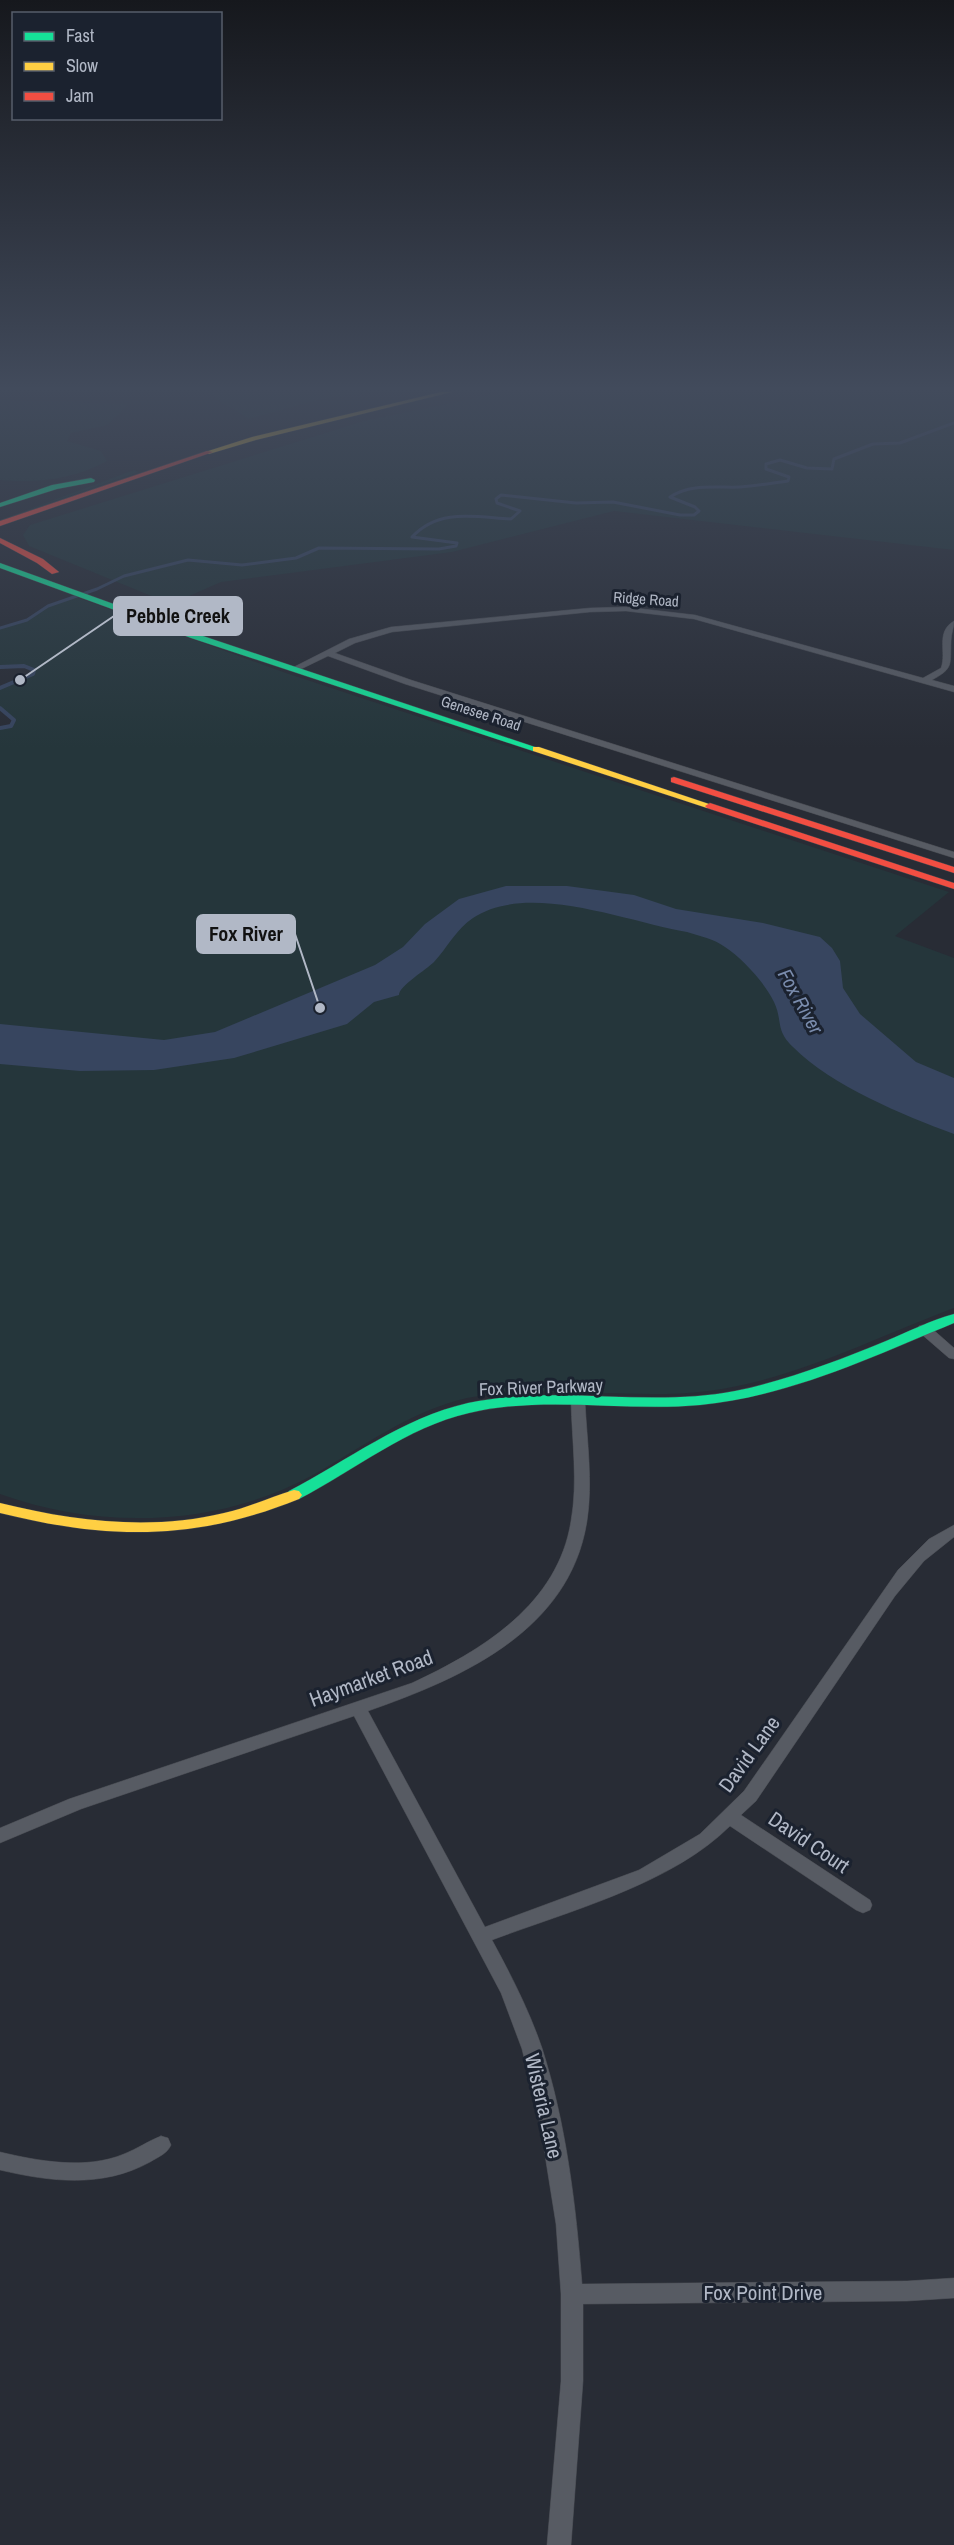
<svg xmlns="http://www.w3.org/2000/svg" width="954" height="2545" font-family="'Archivo Narrow',sans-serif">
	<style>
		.green { fill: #25363b }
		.water { fill: #37455f }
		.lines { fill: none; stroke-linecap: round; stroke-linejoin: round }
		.stream-far1 { stroke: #37455f; stroke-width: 3 }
		.stream { stroke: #37455f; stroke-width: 4 }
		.street-casing { stroke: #44474e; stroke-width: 1 }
		.fast-casing { stroke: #44474e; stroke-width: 1 }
		.slow-casing { stroke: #44474e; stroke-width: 1 }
		.jam-casing { stroke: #44474e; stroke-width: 1 }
		.street { fill: #575b63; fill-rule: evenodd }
		.fast { fill: #16e098; fill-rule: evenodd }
		.slow { fill: #ffcf43; fill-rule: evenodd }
		.jam { fill: #f24e42; fill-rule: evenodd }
		.labels { text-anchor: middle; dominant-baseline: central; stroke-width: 6; stroke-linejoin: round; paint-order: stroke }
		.far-street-label { font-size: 15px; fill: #b1b8c6; stroke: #1b222f }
		.street-label { font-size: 18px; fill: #b1b8c6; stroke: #1b222f }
		.water-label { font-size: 20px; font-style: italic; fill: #7a8cad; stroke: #1b222f }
		.near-street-label { font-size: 21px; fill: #b1b8c6; stroke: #1b222f }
		.leader { fill: none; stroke: #b1b8c6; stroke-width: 2 }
		.callout-dot { fill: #b1b8c6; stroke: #1b222f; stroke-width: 2 }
		.callout { fill: #b1b8c6; stroke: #b1b8c6; stroke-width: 2 }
		.callout-label { font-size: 20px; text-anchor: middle; font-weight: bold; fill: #111 }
	</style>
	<rect width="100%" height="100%" fill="#282c35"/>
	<g class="green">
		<polygon points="206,392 365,392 317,400 249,419"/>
		<polygon points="505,392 954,392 954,550 614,511 452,552 221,582 171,604 29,546 23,535 30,525 364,421"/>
		<path d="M0 400 128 404 108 425 71 433 67 441 101 451 107 461C71 480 40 483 0 480Z"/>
		<polygon points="134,470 139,472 0,520"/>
		<path d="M76 597 286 673 949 892 895 936 954 958V1308C874 1338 794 1380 708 1391 628 1401 546 1382 467 1398 409 1411 362 1448 311 1476 217 1527 99 1530 0 1494V728L11 726 14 720 0 708V688L33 675 34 670 24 666 0 667V628L27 620 48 606Z"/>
	</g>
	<path class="water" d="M506 886H567L634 895 676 909 763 923 820 937 832 948 840 961 843 988 860 1014 916 1062 954 1078V1134C903 1115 832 1086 793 1047 775 1030 783 1021 774 1002 765 983 743 959 725 947 714 939 700 936 687 932 627 922 528 881 473 918 457 928 447 948 434 962 426 970 399 986 399 995L374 1002 347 1024 234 1058 154 1070 80 1071 0 1064V1024L164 1040 215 1032 375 965 403 947 425 924 459 899Z"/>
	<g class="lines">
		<path class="stream-far1" d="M0 628 27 620 48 606 97 589 124 576 188 560 242 565 296 558 319 548 439 549 456 546 457 543 412 537C439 508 475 517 511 519L520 511 497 503 496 499 501 495 576 503 613 502 680 515H694L699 511 695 507 670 497C691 483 716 488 740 487 756 486 772 483 788 481L789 477 766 469V464L780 460 807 468 832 469 834 459 873 444 900 443 954 423"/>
		<g class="stream">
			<polyline points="0,667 24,666 34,670 33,674 0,688"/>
			<polyline points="0,708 14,720 11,726 0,728"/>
		</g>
		<g class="street-casing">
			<g id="street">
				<path d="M626 607 695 615 923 678 941 668C947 652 935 632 954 621 954 628 951 634 951 641 950 665 954 668 932 680L954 686V692L694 619 626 611 590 612 392 632 355 643 335 653 411 680 954 852V858L405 684 328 656 297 671 290 669 349 639 391 627 590 608Z"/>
				<polygon points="924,1325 929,1326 954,1348 954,1359 949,1358 919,1332 917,1329 919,1326"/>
				<path d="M578 1397 585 1402C587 1441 593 1482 587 1521 570 1631 462 1678 368 1711L485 1927 639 1870 700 1834 744 1791 898 1570 929 1539 954 1525V1537L924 1561 895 1596 756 1801 741 1815 870 1900 872 1905 870 1910 863 1913 856 1910 730 1826C672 1884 569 1911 492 1940 511 1975 529 2010 542 2048 566 2123 576 2205 582 2284L907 2281 954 2278V2298L907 2301 583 2304V2381L571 2545H547L561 2381V2294L556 2224 540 2124 522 2049 501 1993 354 1716 81 1809 0 1843V1828L69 1799 412 1683C483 1650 558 1604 571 1521 578 1482 572 1441 571 1402Z"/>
				<path d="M161 2136 168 2138 171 2145C167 2154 158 2157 150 2162 103 2188 51 2182 0 2170V2152C38 2161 86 2170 124 2154 137 2149 148 2141 161 2136Z"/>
			</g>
		</g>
		<g class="fast-casing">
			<g id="fast">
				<polygon points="91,478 95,480 94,482 57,489 0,507 0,503 52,485"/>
				<polygon points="0,563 197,634 541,749 533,751 191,638 0,568"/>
				<path d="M954 1314V1323C872 1357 790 1396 700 1405 623 1412 545 1395 469 1413 407 1427 355 1470 299 1499H289L286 1495 289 1491C347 1461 402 1418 468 1403 556 1384 647 1408 735 1391 788 1380 837 1361 886 1341 908 1332 931 1320 954 1314Z"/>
			</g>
		</g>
		<g class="slow-casing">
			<g id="slow">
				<polygon points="441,392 452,392 256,440 209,454 205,452 252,437"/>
				<polygon points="533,747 539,747 715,806 707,808 533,751"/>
				<path d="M294 1490 299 1491 302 1495 299 1499C195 1541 109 1540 0 1513V1503C73 1521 150 1531 224 1513 248 1508 270 1497 294 1490Z"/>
			</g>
		</g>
		<g class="jam-casing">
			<g id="jam">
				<polygon points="207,451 213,452 0,526 0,521"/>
				<polygon points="0,538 43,559 59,572 52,574 37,563 0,543"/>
				<polygon points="674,777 954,867 954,873 671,782 671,778"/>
				<polygon points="710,803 954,883 954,889 707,808 705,806"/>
			</g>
		</g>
		<use href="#street" class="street"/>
		<use href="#fast" class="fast"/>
		<use href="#slow" class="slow"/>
		<use href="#jam" class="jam"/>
	</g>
	<linearGradient id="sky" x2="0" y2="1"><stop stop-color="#16181d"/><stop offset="0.52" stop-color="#424b5c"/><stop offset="1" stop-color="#424b5c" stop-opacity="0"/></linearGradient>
	<rect width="954" height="748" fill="url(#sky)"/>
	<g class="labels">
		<g class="far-street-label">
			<text transform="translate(646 599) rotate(4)">Ridge Road</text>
			<text transform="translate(481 713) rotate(18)">Genesee Road</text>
		</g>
		<g class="street-label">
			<text transform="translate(541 1387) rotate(-2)">Fox River Parkway</text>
		</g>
		<g class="water-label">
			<text transform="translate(801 1001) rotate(61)">Fox River</text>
		</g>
		<g class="near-street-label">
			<text transform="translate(371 1678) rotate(-20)">Haymarket Road</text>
			<text transform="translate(749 1754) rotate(-54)">David Lane</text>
			<text transform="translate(809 1842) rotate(34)">David Court</text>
			<text transform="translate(544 2106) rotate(77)">Wisteria Lane</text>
			<text x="763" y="2292">Fox Point Drive</text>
		</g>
	</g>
	<path class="leader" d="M20 680L114 616M320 1008L295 934"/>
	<g class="callout-dot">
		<circle cx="20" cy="680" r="6"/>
		<circle cx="320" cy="1008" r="6"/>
	</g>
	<g class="callout">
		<rect x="114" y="597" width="128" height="38" rx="6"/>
		<rect x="197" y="915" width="98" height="38" rx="6"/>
	</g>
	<g class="callout-label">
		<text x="178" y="623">Pebble Creek</text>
		<text x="246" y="941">Fox River</text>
	</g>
	<rect x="12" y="12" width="210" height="108" fill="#1b222f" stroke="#575e6b" stroke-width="1.5"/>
	<rect x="24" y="32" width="30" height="9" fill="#16e098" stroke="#575e6b" stroke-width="1.5"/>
	<text x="66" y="42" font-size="18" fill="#b1b8c6">Fast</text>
	<rect x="24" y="62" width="30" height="9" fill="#ffcf43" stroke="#575e6b" stroke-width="1.5"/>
	<text x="66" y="72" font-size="18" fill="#b1b8c6">Slow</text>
	<rect x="24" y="92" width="30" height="9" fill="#f24e42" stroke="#575e6b" stroke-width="1.5"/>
	<text x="66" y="102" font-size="18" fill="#b1b8c6">Jam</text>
</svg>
